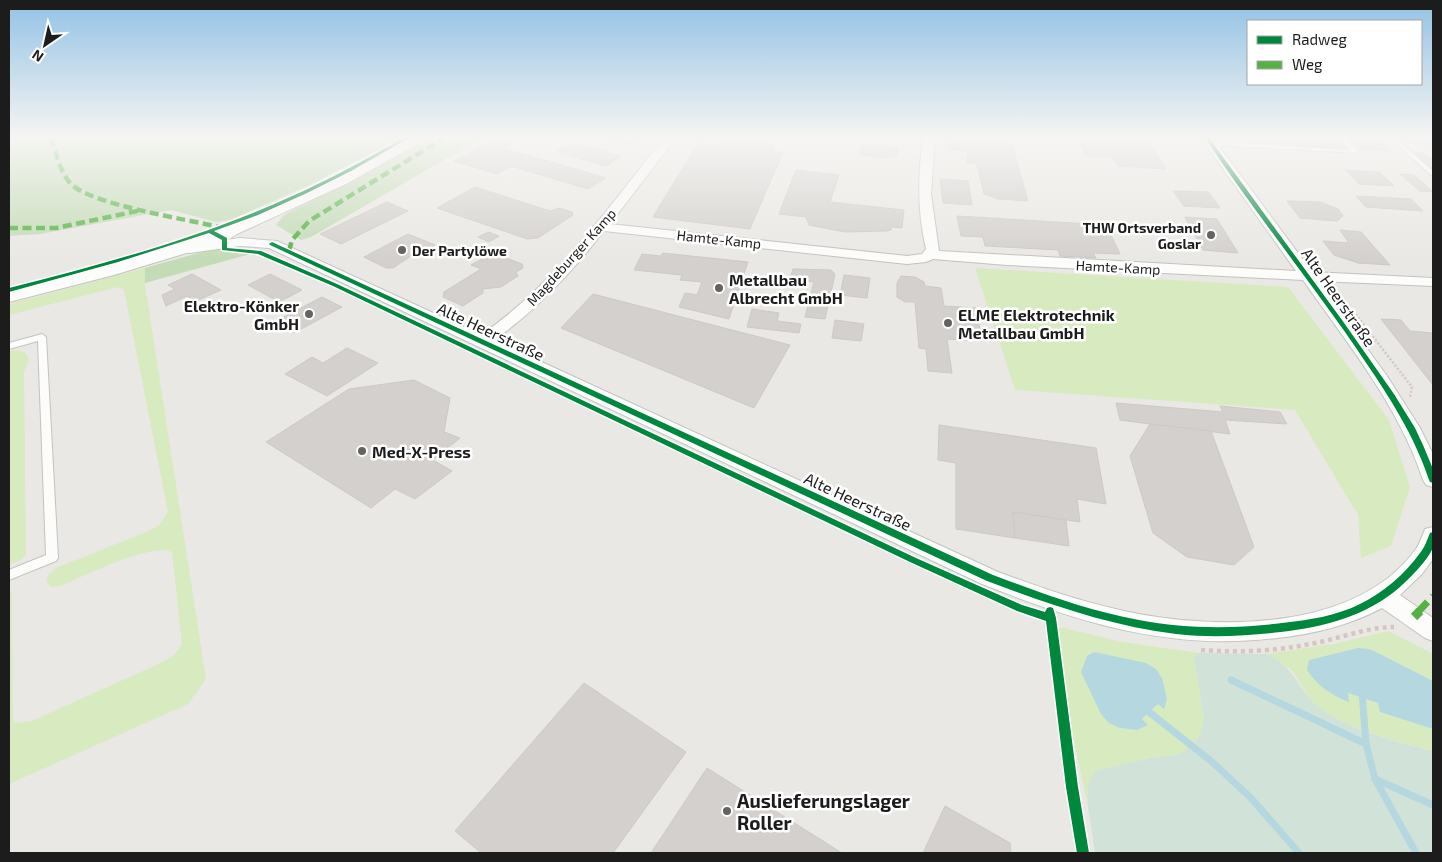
<svg xmlns="http://www.w3.org/2000/svg" width="1442" height="862" font-family="'Exo 2',sans-serif">
	<style>
		.grass { fill: #d7eac0; fill-rule: evenodd }
		.forest { fill: #c4dbb7 }
		.wetland { fill: #d1e2d8 }
		.water { fill: #b5d7e0 }
		.lines { fill: none; stroke-linecap: round; stroke-linejoin: round }
		.stream { stroke: #b5d7e0; stroke-width: 7 }
		.building { fill: #d3d0cd; stroke: #cdc9c5 }
		.service-casing { stroke: #c3c2c0; stroke-width: 2 }
		.minor-casing { stroke: #c3c2c0; stroke-width: 2 }
		.tertiary-casing { stroke: #c3c2c0; stroke-width: 2 }
		.path-far1 { stroke: #d6c6c3; stroke-width: 2.5; stroke-dasharray: 2 2; stroke-linecap: butt }
		.path { stroke: #d6c6c3; stroke-width: 4.5; stroke-dasharray: 4 4; stroke-linecap: butt }
		.service { fill: #fcfcfb; fill-rule: evenodd }
		.minor { fill: #fcfcfb; fill-rule: evenodd }
		.tertiary { fill: #fcfcfb; fill-rule: evenodd }
		.quiet-far2 { stroke: #55b145; stroke-width: 4.5; stroke-dasharray: 9 4.5; stroke-linecap: butt }
		.quiet-far1 { stroke: #55b145; stroke-width: 7; stroke-dasharray: 14 7; stroke-linecap: butt }
		.quiet { stroke: #55b145; stroke-width: 9; stroke-dasharray: 18 9; stroke-linecap: butt }
		.cycleway-casing { stroke: #fff; stroke-width: 3 }
		.cycleway { fill: #00873e; fill-rule: evenodd }
		.poi-dot { fill: #646362; stroke: #fff; stroke-width: 2 }
		.labels { text-anchor: middle; dominant-baseline: central; stroke-width: 5; stroke-linejoin: round; paint-order: stroke }
		.far-poi-label { font-size: 14px; font-weight: bold; fill: #1c1c1c; stroke: #fff; text-anchor: end }
		.far-street-label { font-size: 14px; fill: #1c1c1c; stroke: #fff }
		.poi-label { font-size: 16px; font-weight: bold; fill: #1c1c1c; stroke: #fff; text-anchor: start }
		.street-label { font-size: 16px; fill: #1c1c1c; stroke: #fff }
		.near-poi-label { font-size: 19px; font-weight: bold; fill: #1c1c1c; stroke: #fff; text-anchor: start }
	</style>
	<rect width="100%" height="100%" fill="#eae8e4"/>
	<g class="grass">
		<path d="M145 268V284L206 679 188 704 9 784V590L12 594 13 718 15 723 32 721 156 665 173 656 182 645 172 552C151 542 83 577 60 586L51 587C42 579 49 574 56 568L151 530 159 525 168 512 124 290 118 287 9 315V304Z"/>
		<polygon points="975,268 1288,287 1389,420 1410,487 1391,546 1361,558 1358,515 1295,410 1015,390"/>
		<path d="M16 350C24 351 27 353 29 361L24 371 26 555 22 559 9 565V351Z"/>
		<path d="M1064 628 1122 642 1199 653 1194 657 1204 719 1201 734 1190 747 1178 755 1154 757 1095 771 1088 785V807L1074 741 1057 634 1059 629ZM1160 673 1167 699 1158 704 1142 720 1148 725 1137 730 1120 728Z"/>
		<path d="M1388 631 1433 654V681L1376 652 1362 648 1309 660C1321 680 1325 694 1348 701L1347 693 1378 703 1380 712 1433 729V751C1400 742 1337 727 1314 703 1305 694 1300 681 1292 671 1285 664 1274 659 1267 654L1333 644Z"/>
	</g>
	<g class="forest">
		<polygon points="9,138 400,138 314,183 230,220 216,222 171,210 40,234 9,236"/>
		<polygon points="427,138 482,138 311,237 301,240 276,225 284,215 358,178"/>
		<polygon points="216,248 222,251 254,253 145,283 145,268"/>
	</g>
	<path class="wetland" d="M1199 653 1266 654C1292 664 1296 684 1313 702 1337 727 1400 743 1433 751V853H1095L1088 807V785L1095 771 1154 757 1178 755 1190 747 1201 734 1204 719 1194 657Z"/>
	<g class="water">
		<path d="M1358 648 1369 649 1376 652 1433 681V729L1380 712 1378 703 1348 693 1349 702C1332 696 1317 685 1307 670L1309 660Z"/>
		<polygon points="1094,652 1146,663 1156,669 1162,678 1167,699 1164,709 1158,704 1142,719 1148,725 1137,730 1120,728 1109,723 1101,714 1081,672 1087,656"/>
	</g>
	<g class="lines">
		<g class="stream">
			<polyline points="1231,680 1366,744"/>
			<polyline points="1362,692 1366,744 1375,779 1416,853"/>
			<polyline points="1144,708 1211,761 1251,798 1299,853"/>
			<polyline points="1375,779 1433,805"/>
		</g>
	</g>
	<g class="building">
		<polygon points="612,138 640,138 629,145 609,139"/>
		<polygon points="948,138 1006,138 1008,144 1012,144 1028,201 999,199 984,194 977,164 967,163 968,151 950,149"/>
		<polygon points="1078,138 1147,138 1166,169 1118,166 1113,157 1086,156"/>
		<polygon points="1246,138 1338,138 1349,148 1250,143"/>
		<polygon points="1349,138 1377,138 1391,151 1360,149"/>
		<polygon points="1398,138 1433,138 1433,146 1415,144"/>
		<polygon points="497,139 513,143 503,148 606,178 588,189 511,166 497,174 454,161"/>
		<polygon points="724,139 774,144 771,151 783,152 750,229 653,217 698,143 720,146"/>
		<polygon points="572,143 621,156 606,166 556,152"/>
		<polygon points="862,144 898,148 897,156 880,158 859,154"/>
		<polygon points="1411,152 1423,153 1433,160 1433,169 1430,169"/>
		<polygon points="796,170 839,175 830,202 904,210 902,228 892,227 891,230 887,231 845,232 809,225 806,217 779,214"/>
		<polygon points="1345,170 1379,172 1394,186 1359,184"/>
		<polygon points="1400,174 1414,175 1433,192 1420,191"/>
		<polygon points="940,179 968,181 972,205 943,203"/>
		<polygon points="475,187 550,211 559,208 572,212 573,215 538,238 527,239 437,208"/>
		<polygon points="1173,191 1208,192 1220,208 1184,206"/>
		<polygon points="1356,196 1411,199 1423,211 1366,207"/>
		<polygon points="1287,201 1320,202 1338,209 1343,216 1337,221 1300,218"/>
		<polygon points="387,202 408,211 341,244 320,234"/>
		<polygon points="957,216 1106,225 1120,254 1093,253 1096,258 1060,256 1058,250 985,246 983,237 961,236"/>
		<polygon points="1185,217 1217,219 1238,253 1203,250"/>
		<polygon points="1340,230 1361,232 1390,265 1358,263 1334,255 1323,241 1349,243"/>
		<polygon points="488,232 499,236 489,242 478,237"/>
		<polygon points="408,234 435,245 420,255 411,256 393,268 386,268 364,257"/>
		<polygon points="493,253 522,264 523,268 516,272 518,276 501,287 483,289 483,293 463,306 443,297 444,292 481,269 471,265"/>
		<polygon points="663,253 748,262 729,319 679,307 685,293 697,295 702,282 680,280 682,275 634,270 642,254 661,256"/>
		<polygon points="793,269 831,270 835,274 825,319 805,317 814,282 790,279"/>
		<polygon points="192,274 221,290 196,301 187,296 166,306 162,295 175,289 168,285"/>
		<polygon points="270,274 302,290 279,302 248,285"/>
		<polygon points="844,275 870,278 867,298 840,295"/>
		<polygon points="901,276 915,277 924,282 925,286 941,288 944,306 976,308 982,341 947,339 952,373 928,371 926,349 919,348 915,302 905,302 897,297 897,283"/>
		<polygon points="593,294 790,345 754,408 561,328"/>
		<polygon points="322,297 342,307 294,333 274,322"/>
		<polygon points="752,309 779,313 777,321 801,324 799,333 747,327"/>
		<polygon points="1381,319 1401,320 1410,331 1433,333 1433,385"/>
		<polygon points="835,320 864,324 861,341 832,338"/>
		<polygon points="347,348 378,363 327,396 285,374 312,357 323,363"/>
		<polygon points="414,380 450,398 444,432 460,438 433,460 452,471 415,499 395,489 371,508 266,442 349,389"/>
		<polygon points="1116,403 1223,412 1220,406 1280,412 1287,424 1225,420 1230,434 1150,424 1120,420"/>
		<polygon points="1150,424 1211,431 1254,547 1234,565 1187,557 1153,533 1130,456"/>
		<polygon points="939,425 1096,448 1106,504 1077,499 1080,522 1013,512 1015,538 956,529 956,463 938,460"/>
		<polygon points="1013,512 1066,520 1069,546 1015,538"/>
		<polygon points="584,683 686,752 613,853 481,853 455,831"/>
		<polygon points="707,768 842,853 651,853"/>
		<polygon points="945,806 1010,843 1011,853 923,853"/>
	</g>
	<g class="lines">
		<g class="service-casing">
			<g id="service">
				<polygon points="1339,138 1345,138 1358,151 1358,153 1211,145 1208,143 1211,141 1350,150"/>
				<polygon points="1389,138 1396,138 1433,171 1433,176 1431,175"/>
				<polygon points="42,334 46,337 58,558 56,561 9,580 9,570 46,555 38,341 9,349 9,343"/>
			</g>
		</g>
		<g class="minor-casing">
			<path id="minor" d="M664 138H676L610 224 907 256 922 254 926 249C917 212 918 175 923 138H935L931 194 939 251 1296 271 1201 138H1213L1312 272 1433 278V286L1318 281 1387 376 1420 428 1433 454V487L1426 485 1423 480C1399 406 1347 343 1303 280L1007 265 933 259 926 262 907 264 604 231C572 272 537 310 494 340L998 572C1044 589 1090 605 1139 614 1227 630 1358 629 1416 549 1420 543 1422 536 1425 529L1433 527V559L1422 574 1400 595 1433 618V641L1425 638 1382 608C1350 625 1314 634 1277 638 1171 651 1080 623 982 584L269 248 240 246 189 253 184 252 182 249 184 246 189 245 240 238 277 241 481 335C556 283 608 208 664 138Z"/>
		</g>
		<g class="tertiary-casing">
			<polygon id="tertiary" points="407,138 425,138 423,141 346,184 237,234 226,241 114,275 9,302 9,290 100,267 214,233 225,226 334,178"/>
		</g>
		<polyline class="path-far1" points="1336,289 1412,387 1410,397"/>
		<path class="path" d="M1201 650C1239 653 1278 651 1315 643 1342 638 1367 627 1394 627"/>
		<use href="#service" class="service"/>
		<use href="#minor" class="minor"/>
		<use href="#tertiary" class="tertiary"/>
		<g class="quiet-far2">
			<path d="M51 138C56 152 60 173 71 184 93 205 186 219 219 227"/>
			<polyline points="9,228 56,228 142,210"/>
			<polyline points="289,251 292,240 309,221 444,138"/>
		</g>
		<polyline class="quiet-far1" points="1418,612 1433,596"/>
		<polyline class="quiet" points="1414,617 1420,611"/>
		<g class="cycleway-casing">
			<g id="cycleway">
				<path d="M404 138H409L351 171 307 193 258 215 214 231 227 238V248L261 251 337 284 916 558 1022 605 1045 612 1047 608 1050 607 1053 608 1056 618 1078 787 1089 853H1077L1066 787 1046 621 1017 611 910 562 333 286 258 254 222 250V240L209 233 118 262 9 292V288C104 264 200 238 290 197 329 180 366 159 404 138Z"/>
				<path d="M1205 138H1209L1342 320 1394 394 1415 428 1423 445 1433 469V483L1430 482 1429 480C1411 425 1377 379 1345 332 1299 267 1249 204 1205 138Z"/>
				<path d="M272 242 993 575C1041 593 1088 611 1139 620 1186 629 1234 629 1282 623 1309 620 1336 616 1360 604 1383 593 1405 574 1420 553 1425 547 1427 540 1430 533L1433 532C1433 536 1434 542 1433 547 1430 558 1409 579 1400 587 1367 616 1324 627 1281 632 1246 636 1211 638 1176 634 1110 626 1048 604 987 581L270 245 269 244Z"/>
			</g>
		</g>
		<use href="#cycleway" class="cycleway"/>
	</g>
	<linearGradient id="sky" x2="0" y2="1"><stop stop-color="#93c2e5"/><stop offset="0.53" stop-color="#f6f5f3"/><stop offset="1" stop-color="#f6f5f3" stop-opacity="0"/></linearGradient>
	<rect width="1442" height="259" fill="url(#sky)"/>
	<g class="poi-dot">
		<circle cx="1211" cy="235" r="5"/>
		<circle cx="402" cy="250" r="5"/>
		<circle cx="719" cy="288" r="5"/>
		<circle cx="309" cy="314" r="5"/>
		<circle cx="948" cy="323" r="5"/>
		<circle cx="362" cy="451" r="5"/>
		<circle cx="727" cy="811" r="5"/>
	</g>
	<g class="labels">
		<g class="far-poi-label">
			<text x="1201" y="227">THW Ortsverband<tspan x="1201" dy="16">Goslar</tspan></text>
			<text x="412" y="250" text-anchor="start">Der Partylöwe</text>
		</g>
		<g class="far-street-label">
			<text transform="translate(719 239) rotate(6)">Hamte-Kamp</text>
			<text transform="translate(571 257) rotate(-48)">Magdeburger Kamp</text>
			<text transform="translate(1118 267) rotate(3)">Hamte-Kamp</text>
		</g>
		<g class="poi-label">
			<text x="729" y="279">Metallbau<tspan x="729" dy="18">Albrecht GmbH</tspan></text>
			<text x="299" y="305" text-anchor="end">Elektro-Könker<tspan x="299" dy="18">GmbH</tspan></text>
			<text x="958" y="314">ELME Elektrotechnik<tspan x="958" dy="18">Metallbau GmbH</tspan></text>
			<text x="372" y="451">Med-X-Press</text>
		</g>
		<g class="street-label">
			<text transform="translate(1339 297) rotate(55)">Alte Heerstraße</text>
			<text transform="translate(491 331) rotate(25)">Alte Heerstraße</text>
			<text transform="translate(858 501) rotate(25)">Alte Heerstraße</text>
		</g>
		<g class="near-poi-label">
			<text x="737" y="800">Auslieferungslager<tspan x="737" dy="22">Roller</tspan></text>
		</g>
	</g>
	<rect width="1442" height="862" fill="none" stroke="#1c1c1c" stroke-width="20"/>
	<rect x="1247" y="20" width="175" height="65" fill="#ffffff" stroke="#a4a4a4"/>
	<rect x="1257" y="36" width="25" height="8" fill="#00873e" stroke="#a4a4a4"/>
	<text x="1292" y="45" font-size="15" fill="#1c1c1c">Radweg</text>
	<rect x="1257" y="61" width="25" height="8" fill="#55b145" stroke="#a4a4a4"/>
	<text x="1292" y="70" font-size="15" fill="#1c1c1c">Weg</text>
	<g transform="translate(45 45) rotate(214)" stroke="#ffffff" stroke-width="4" paint-order="stroke">
	<path d="M0-4L9 19L0 12L-9 19Z" fill="#1c1c1c"/>
	<text y="-8" font-size="14" font-weight="bold" text-anchor="middle" fill="#1c1c1c">N</text>
	</g>
</svg>
